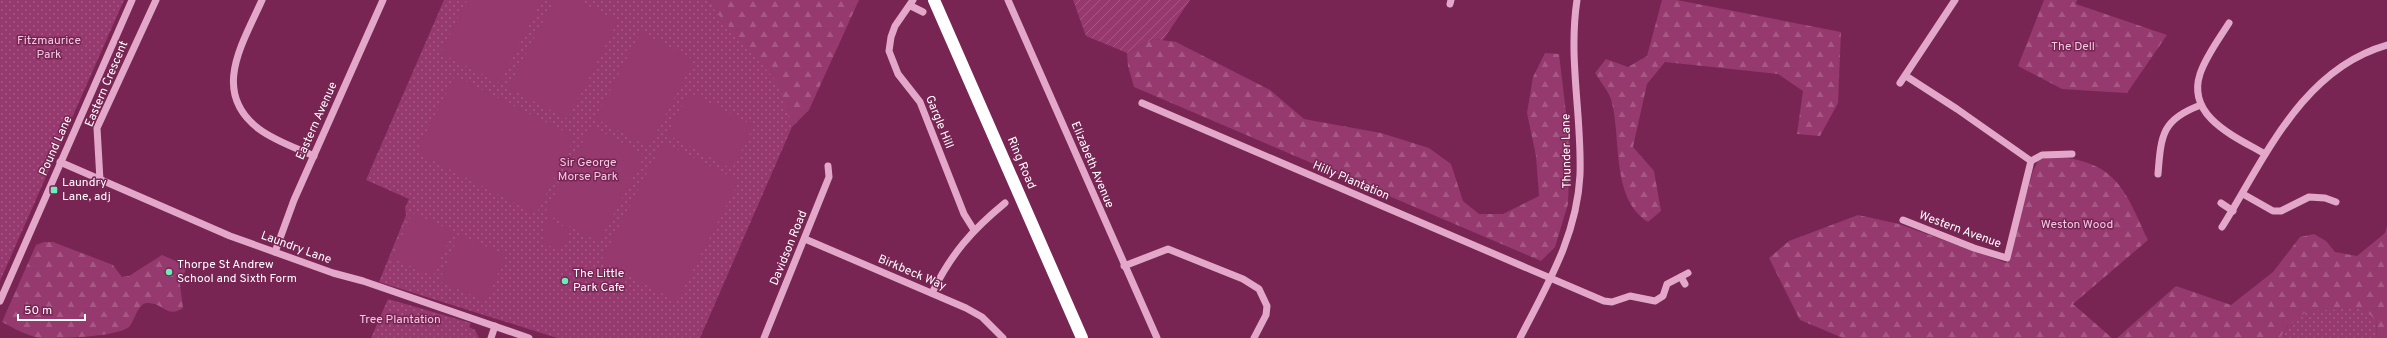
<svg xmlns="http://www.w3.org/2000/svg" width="2387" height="338" font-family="Overpass,sans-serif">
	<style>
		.forest { fill: url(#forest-firs) }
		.park { fill: url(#park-dots) }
		.garden { fill: url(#garden-furrows) }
		.pitch { fill: #96396e }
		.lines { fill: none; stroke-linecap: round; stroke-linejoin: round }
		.minor { stroke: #e3a7ca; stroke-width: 7 }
		.highway { stroke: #fff; stroke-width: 12 }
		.poi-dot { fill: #6cecb6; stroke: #782554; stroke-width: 1.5 }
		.labels { text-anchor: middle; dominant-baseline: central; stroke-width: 3; stroke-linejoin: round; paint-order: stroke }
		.park-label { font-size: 12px; fill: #f3cae2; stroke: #782554 }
		.street-label { font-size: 12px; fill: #fff; stroke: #782554 }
		.poi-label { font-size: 12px; fill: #fff; stroke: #782554; text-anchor: start }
	</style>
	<defs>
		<pattern id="forest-firs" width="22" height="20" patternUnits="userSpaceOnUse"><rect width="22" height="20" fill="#96396e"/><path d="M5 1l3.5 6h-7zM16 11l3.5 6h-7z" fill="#a65784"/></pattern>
		<pattern id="park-dots" width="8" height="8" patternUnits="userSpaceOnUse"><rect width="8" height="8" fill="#96396e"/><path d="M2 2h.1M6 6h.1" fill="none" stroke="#a65784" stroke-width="1.8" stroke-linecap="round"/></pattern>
		<pattern id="garden-furrows" width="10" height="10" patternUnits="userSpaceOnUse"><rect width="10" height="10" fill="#96396e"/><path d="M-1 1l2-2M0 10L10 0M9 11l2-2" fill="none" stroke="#a65784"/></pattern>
	</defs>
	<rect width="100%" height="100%" fill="#782554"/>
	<g class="forest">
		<polygon points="711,0 859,0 809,110 792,127 786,113 710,5"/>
		<path d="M1662 0H1677L1841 32 1838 103 1820 136 1797 134 1803 91 1778 74 1665 62 1647 84 1633 147 1654 171 1661 211 1648 222C1610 198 1622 137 1611 99 1608 91 1600 81 1595 73L1606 59 1628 67 1647 56Z"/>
		<polygon points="2044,0 2077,0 2076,4 2167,35 2127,93 2062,89 2018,66"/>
		<polygon points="1154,39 1176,42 1270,90 1304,119 1381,133 1429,148 1451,164 1463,201 1479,214 1503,214 1539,196 1536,156 1527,113 1533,77 1545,53 1559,54 1570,146 1568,204 1555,247 1541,261 1134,87 1128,66 1127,53"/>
		<path d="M2050 156C2116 161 2123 186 2148 240L2073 304 2112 338H1843L1800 320 1769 258 1789 241 1858 215 1899 224 2007 263 2033 171 2038 161Z"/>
		<polygon points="2387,226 2387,338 2377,338 2376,320 2288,326 2280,338 2117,338 2176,286 2231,305 2273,272 2300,237 2314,234 2326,241 2335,252 2357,256 2385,233"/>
		<path d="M44 242H53L113 265 122 277 129 276 162 255 187 266 180 285 183 308C168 319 162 302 147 303 137 304 135 321 129 327 114 338 58 338 39 338 26 335 13 328 2 322L36 245Z"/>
	</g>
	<g class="park">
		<polygon points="0,0 124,0 0,281"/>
		<polygon points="444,0 711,0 710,5 778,83 792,127 700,338 557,338 379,282 406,215 405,208 409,199 366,180"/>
		<polygon points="388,299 471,323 469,327 475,330 479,338 371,338"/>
		<polygon points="2362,308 2376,320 2377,338 2280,338 2288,326 2307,311"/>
	</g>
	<polygon class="garden" points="1073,0 1190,0 1163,40 1154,39 1127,53 1086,36"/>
	<g class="pitch">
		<polygon points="467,0 542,0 500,83 440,53"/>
		<polygon points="554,0 577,0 618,21 568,119 508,88"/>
		<polygon points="641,32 694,60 649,147 595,118"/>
		<polygon points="455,76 575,137 536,214 416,152"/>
		<polygon points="689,92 754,126 732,169 667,134"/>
		<polygon points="591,126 645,155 599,242 545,213"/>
		<polygon points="663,142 739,181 677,301 601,261"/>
		<polygon points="412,213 453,231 433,276 392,258"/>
		<path d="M548 219 571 230 565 242 559 247 549 246C538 239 543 229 548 219Z"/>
		<polygon points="459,235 506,255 486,301 439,281"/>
	</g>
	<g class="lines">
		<g class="minor">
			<path d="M262 0C243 43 210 92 259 129 275 141 296 148 314 156"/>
			<polyline points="913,0 895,26 891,37 889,51 898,74 920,102 964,214 974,230"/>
			<polyline points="1008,0 1157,338"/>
			<polyline points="1450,4 1451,0"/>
			<polyline points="911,6 923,12"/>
			<path d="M2229 23C2219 39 2206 56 2200 74 2186 117 2236 137 2265 154"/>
			<polyline points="1906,76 1957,109 2031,161"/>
			<polyline points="1900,83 1955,0"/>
			<polyline points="1142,103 1604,301 1612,302 1630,296 1655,301 1663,296 1667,284 1688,273"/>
			<polyline points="60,162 230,236 333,273 363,281 529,338"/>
			<path d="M2158 174C2161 135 2162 119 2201 105"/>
			<polyline points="100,180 97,128 156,0"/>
			<polyline points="2243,194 2273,211 2281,211 2309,197 2325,198 2336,202"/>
			<polyline points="2221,203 2233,211"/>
			<polyline points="1903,220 1974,248 2007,258 2031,161 2042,155 2072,154"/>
			<path d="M2222 227C2265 158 2302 69 2387 45"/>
			<polyline points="805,239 966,308 982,317 1003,338"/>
			<polyline points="275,252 294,200 383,0"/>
			<polyline points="1124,266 1168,249 1243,279 1259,289 1267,306 1266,315 1254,338"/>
			<polyline points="1681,277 1685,284"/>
			<path d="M932 293C951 254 972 230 1005 203"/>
			<polyline points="0,301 132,0"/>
			<polyline points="491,338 495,326"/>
			<polyline points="764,338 829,177 828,166"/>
			<path d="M1520 338C1547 285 1577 236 1580 175 1582 116 1568 59 1577 0"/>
		</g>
		<polyline class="highway" points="934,0 1082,338"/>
	</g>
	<g class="poi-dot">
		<rect x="50" y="186" width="8" height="8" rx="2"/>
		<circle cx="169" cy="272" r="4"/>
		<circle cx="565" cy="281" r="4"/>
	</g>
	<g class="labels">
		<g class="park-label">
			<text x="49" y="41">Fitzmaurice<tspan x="49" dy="14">Park</tspan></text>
			<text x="2073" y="47">The Dell</text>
			<text x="588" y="163">Sir George<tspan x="588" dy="14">Morse Park</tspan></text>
			<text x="2077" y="225">Weston Wood</text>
			<text x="400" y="320">Tree Plantation</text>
		</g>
		<g class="street-label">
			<text transform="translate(107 84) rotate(-67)">Eastern Crescent</text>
			<text transform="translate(317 121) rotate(-66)">Eastern Avenue</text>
			<text transform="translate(939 122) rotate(68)">Gargle Hill</text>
			<text transform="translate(56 146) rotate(-66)">Pound Lane</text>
			<text transform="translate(1567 151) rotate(-91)">Thunder Lane</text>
			<text transform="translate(1021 163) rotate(67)">Ring Road</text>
			<text transform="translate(1092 165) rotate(67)">Elizabeth Avenue</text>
			<text transform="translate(1351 181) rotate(23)">Hilly Plantation</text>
			<text transform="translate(1960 230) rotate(20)">Western Avenue</text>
			<text transform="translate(296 248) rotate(20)">Laundry Lane</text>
			<text transform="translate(789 248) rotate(-68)">Davidson Road</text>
			<text transform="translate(912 273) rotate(23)">Birkbeck Way</text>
		</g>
		<g class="poi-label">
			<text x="62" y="183">Laundry<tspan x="62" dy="14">Lane, adj</tspan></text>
			<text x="177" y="265">Thorpe St Andrew<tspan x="177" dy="14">School and Sixth Form</tspan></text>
			<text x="573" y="274">The Little<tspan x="573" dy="14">Park Cafe</tspan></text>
		</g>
	</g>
	<path d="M18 314v6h67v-6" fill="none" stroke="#ffffff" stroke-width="2"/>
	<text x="24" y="314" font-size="12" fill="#ffffff" stroke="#782554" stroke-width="3" paint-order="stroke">50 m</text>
</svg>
